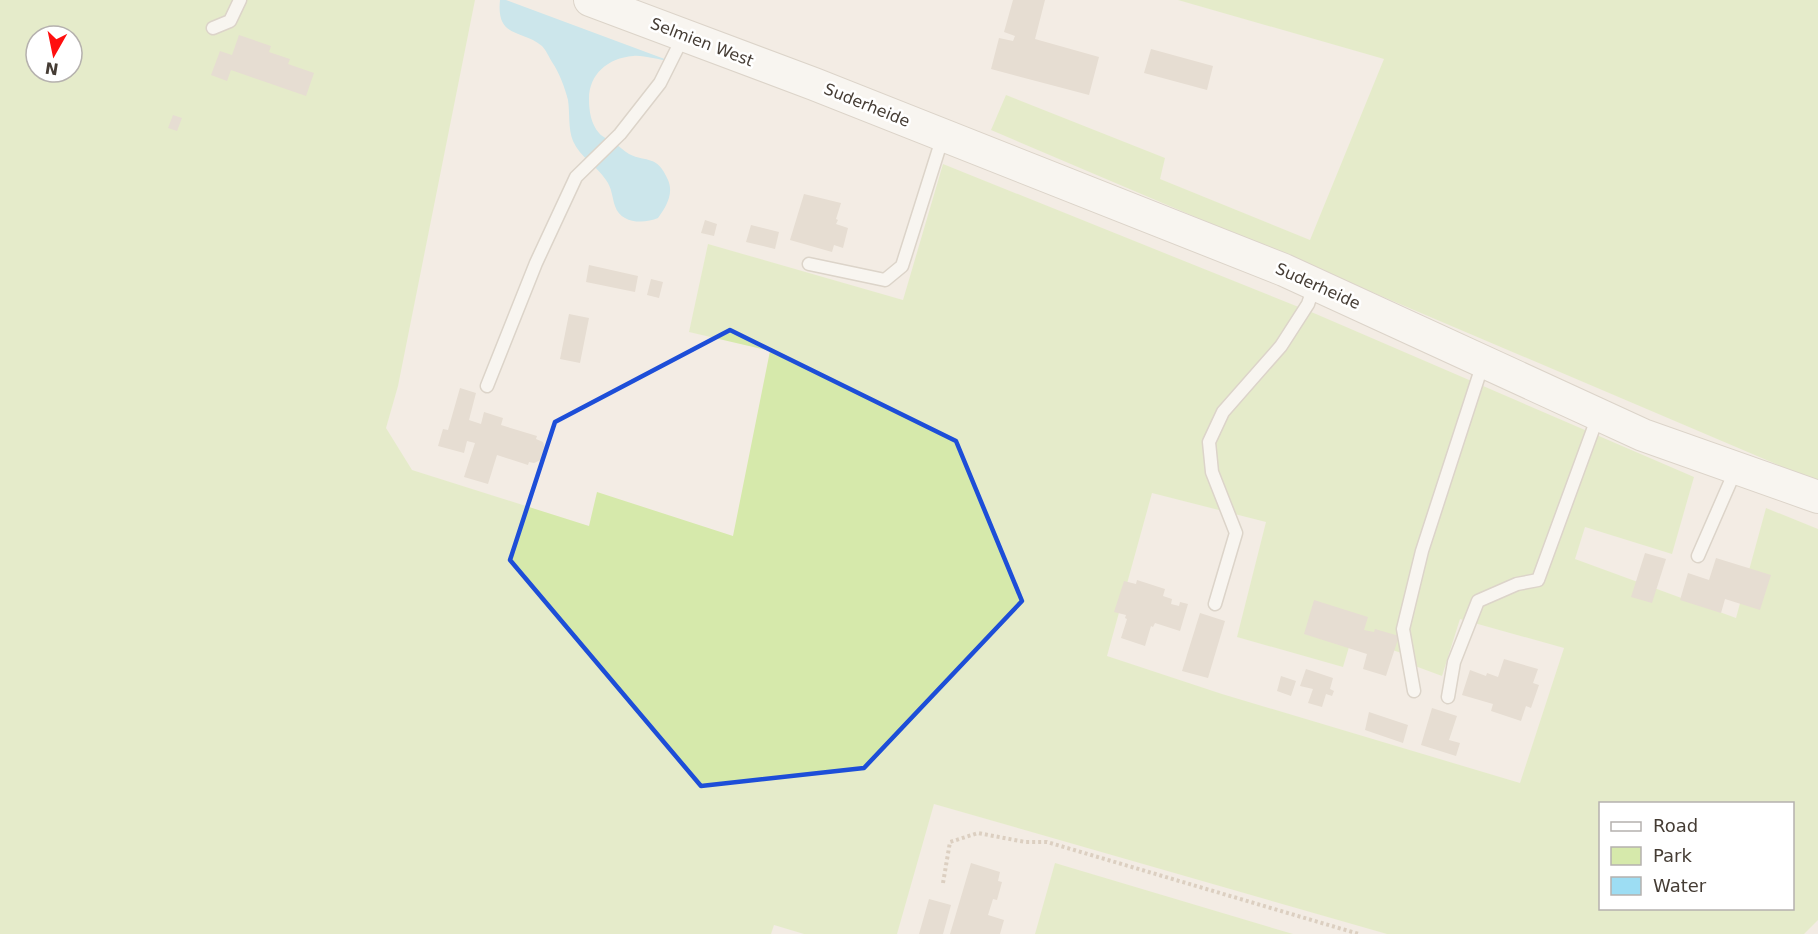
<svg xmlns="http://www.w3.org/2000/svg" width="1818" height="934" font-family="'DejaVu Sans',sans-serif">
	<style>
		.green { fill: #d6e9ab; fill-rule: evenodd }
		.water { fill: #9dddf3 }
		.building { fill: #d8c9bc }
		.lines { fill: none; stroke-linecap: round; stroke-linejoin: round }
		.service-casing { stroke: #c1b5a9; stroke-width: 15 }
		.tertiary-casing { stroke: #c1b5a9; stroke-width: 34 }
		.path { stroke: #c1ac97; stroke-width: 4; stroke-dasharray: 3 3; stroke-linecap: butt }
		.service { stroke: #fff; stroke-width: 12 }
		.tertiary { stroke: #fff; stroke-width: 32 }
		.marked { fill: none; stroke: #1d4ed8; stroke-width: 4.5; stroke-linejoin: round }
		.labels { text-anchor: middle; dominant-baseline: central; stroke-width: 5; stroke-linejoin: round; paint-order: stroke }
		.street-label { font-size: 16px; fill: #453c34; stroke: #fff }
	</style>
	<rect width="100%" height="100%" fill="#f3ece4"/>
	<g class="green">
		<path d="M0 0H475L398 386 386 428 412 470 589 526 597 492 733 536 770 351 689 332 708 244 903 300 943 164 1316 314 1694 477 1672 554 1585 527 1575 559 1736 618 1766 508 1818 529V920L1804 934H1387L934 804 897 934H804L774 925 771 934H0ZM36 36H72V72H36ZM1152 493 1266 522 1237 637 1343 667 1352 637 1414 657 1415 666 1442 676 1460 619 1564 648 1520 783 1222 694 1107 656ZM1600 804H1792V908H1600Z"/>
		<polygon points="1178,0 1818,0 1818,482 991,130 1006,95 1165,158 1160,179 1310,240 1384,59"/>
		<polygon points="1055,863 1293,934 1035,934"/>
	</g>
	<path class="water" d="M500 0H506L670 61C658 60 644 55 633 56 608 58 589 74 589 99 589 111 591 124 599 133 603 138 609 139 614 143 619 146 624 151 629 154 647 163 657 154 668 180 674 194 666 207 658 218 644 224 621 224 615 206 612 197 612 188 606 180 597 166 580 157 573 141 568 129 570 113 568 100 565 88 559 72 552 62 549 57 546 50 542 46 522 29 496 39 500 0Z"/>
	<g class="building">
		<polygon points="1013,0 1045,0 1035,39 1099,57 1089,95 991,69 999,38 1013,41 1015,36 1004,32"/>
		<polygon points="239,35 271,46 269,52 290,59 288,64 314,73 306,96 231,70 227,81 211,75 220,51 232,55"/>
		<polygon points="1151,49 1213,66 1207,90 1144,73"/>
		<polygon points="173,115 182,118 177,131 168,128"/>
		<polygon points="804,194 841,203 836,219 838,220 836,224 848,228 843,248 834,245 832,252 790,240"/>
		<polygon points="705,220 717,224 714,236 701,233"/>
		<polygon points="751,225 779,232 775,249 746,242"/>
		<polygon points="589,265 638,276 635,292 586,282"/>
		<polygon points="651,279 663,282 659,298 647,295"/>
		<polygon points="569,314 589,318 580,363 560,359"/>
		<polygon points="460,388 476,393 469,420 481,424 484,412 503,418 501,425 537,436 536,439 543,442 545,448 545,454 541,460 534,463 529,462 528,465 497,455 488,484 464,477 475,443 467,441 464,453 438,446 443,429 448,430"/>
		<polygon points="1645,553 1666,559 1652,603 1631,597"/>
		<polygon points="1716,558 1771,575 1760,610 1725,599 1721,613 1680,600 1688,573 1709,580"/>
		<polygon points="1137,580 1165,589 1163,596 1172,599 1171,604 1179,606 1180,602 1188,604 1180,631 1155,623 1153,627 1151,626 1145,646 1121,638 1127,619 1125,618 1126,615 1114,612 1124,581 1136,584"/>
		<polygon points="1314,600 1368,617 1364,630 1374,632 1375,629 1399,636 1386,676 1363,669 1367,654 1304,634"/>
		<polygon points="1200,613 1225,621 1208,678 1182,671"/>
		<polygon points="1504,659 1538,669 1533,683 1539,685 1531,708 1526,706 1521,721 1491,711 1493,704 1462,695 1470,670 1486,676 1487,673 1498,677"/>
		<polygon points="1306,669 1333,678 1330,689 1334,691 1332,696 1326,694 1322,707 1308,703 1313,689 1300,686"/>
		<polygon points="1281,676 1296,681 1291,696 1277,691"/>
		<polygon points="1432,708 1457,716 1449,740 1460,743 1456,756 1421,745"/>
		<polygon points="1369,712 1408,725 1403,743 1365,730"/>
		<polygon points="971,863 1000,872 998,881 1002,882 997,900 993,899 988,915 1004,920 1000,934 950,934"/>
		<polygon points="929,899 951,905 943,934 919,934"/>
	</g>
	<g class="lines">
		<g class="service-casing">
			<g id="service">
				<polyline points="213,28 230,21 240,0"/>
				<polyline points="809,264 885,280 902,266 943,136"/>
				<polyline points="487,386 536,263 576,177 620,134 660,83 684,35"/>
				<polyline points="1698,556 1736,469"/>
				<polyline points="1215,604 1236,533 1212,472 1209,442 1223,412 1281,346 1308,304 1314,286"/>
				<polyline points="1414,691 1403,629 1422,551 1483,363"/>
				<polyline points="1448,697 1454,662 1478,601 1517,584 1538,580 1598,416"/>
			</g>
		</g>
		<g class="tertiary-casing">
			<polyline id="tertiary" points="590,0 814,84 1284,270 1643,435 1818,497"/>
		</g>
		<polyline class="path" points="943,883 950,842 978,833 1025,842 1047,842 1359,934"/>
		<use href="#service" class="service"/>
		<use href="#tertiary" class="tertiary"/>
	</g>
	<path d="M0 0H1818V934H0ZM730 330 956 441 1022 601 864 768 701 786 510 560 555 422Z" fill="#f3ece4" fill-opacity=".55" fill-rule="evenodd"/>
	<path class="marked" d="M730 330 956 441 1022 601 864 768 701 786 510 560 555 422Z"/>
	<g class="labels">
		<g class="street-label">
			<text transform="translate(702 42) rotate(21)">Selmien West</text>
			<text transform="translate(867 105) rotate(22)">Suderheide</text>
			<text transform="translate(1318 286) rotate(24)">Suderheide</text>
		</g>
	</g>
	<rect x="1599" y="802" width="195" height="108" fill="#ffffff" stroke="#b5b1ae" stroke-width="1.5"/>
	<rect x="1611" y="822" width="30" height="9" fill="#ffffff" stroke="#b5b1ae" stroke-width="1.5"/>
	<text x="1653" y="832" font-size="18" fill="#453c34">Road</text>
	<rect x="1611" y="847" width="30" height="18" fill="#d6e9ab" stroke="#b5b1ae" stroke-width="1.5"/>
	<text x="1653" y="862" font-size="18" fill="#453c34">Park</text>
	<rect x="1611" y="877" width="30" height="18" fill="#9dddf3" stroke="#b5b1ae" stroke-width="1.5"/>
	<text x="1653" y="892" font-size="18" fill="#453c34">Water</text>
	<g transform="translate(54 54) rotate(189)"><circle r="28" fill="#ffffff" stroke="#b5b1ae" stroke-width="1.5"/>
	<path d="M0-4.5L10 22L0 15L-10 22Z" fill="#ff0f0f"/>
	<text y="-9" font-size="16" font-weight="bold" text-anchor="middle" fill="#453c34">N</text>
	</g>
</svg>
